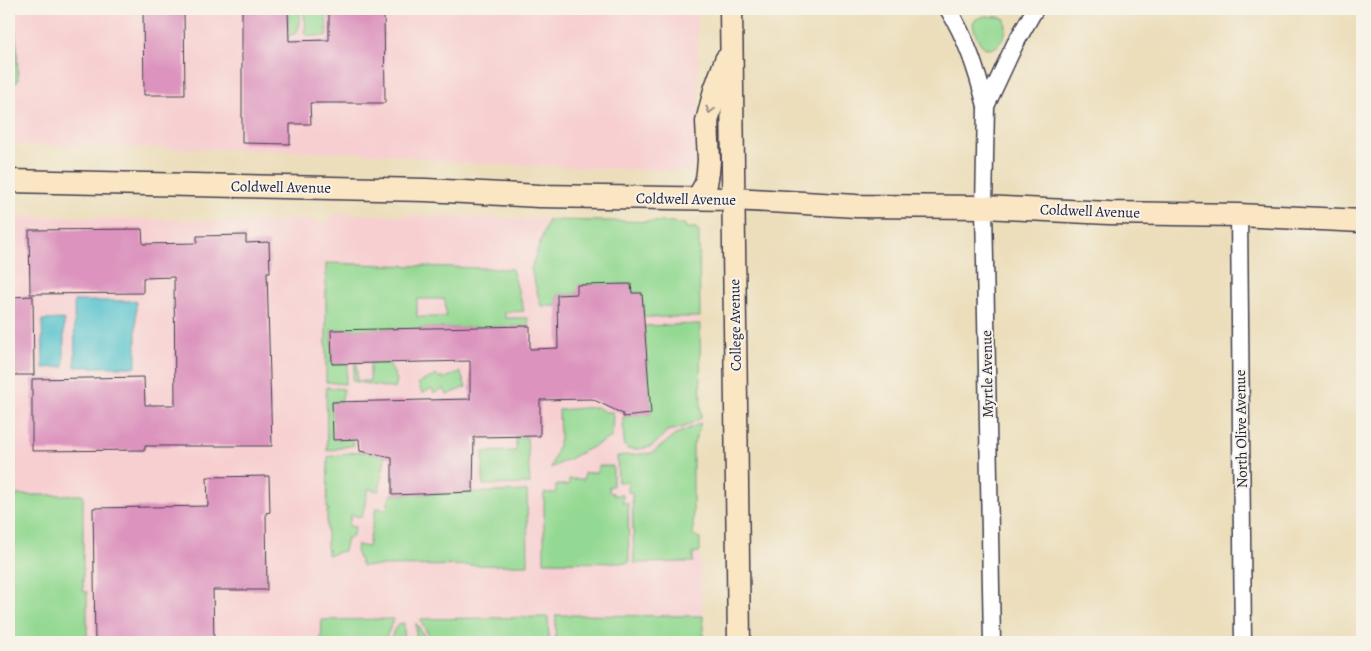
<svg xmlns="http://www.w3.org/2000/svg" width="1371" height="651" font-family="Alegreya,serif">
	<style>
		.built { fill: #f7cfd1 }
		.green { fill: #94d993; stroke: #5b7e67; fill-rule: evenodd }
		.water { fill: #56c3ce; stroke: #3c7284 }
		.building { fill: #dc93bd }
		.lines { fill: none; stroke-linecap: round; stroke-linejoin: round }
		.street-casing { stroke: #403e4e; stroke-width: 19 }
		.secondary-casing { stroke: #403e4e; stroke-width: 25 }
		.street { stroke: #fff; stroke-width: 16 }
		.secondary { stroke: #fbe6c4; stroke-width: 22 }
		.oneway { stroke: #998e86 }
		.labels { text-anchor: middle; dominant-baseline: central; stroke-width: 4; stroke-linejoin: round; paint-order: stroke }
		.street-label { font-size: 15px; fill: #22223b; stroke: #f7f3e8 }
	</style>
	<rect width="100%" height="100%" fill="#f7f3e8"/>
	<filter id="ink" filterUnits="userSpaceOnUse"><feTurbulence type="fractalNoise" baseFrequency=".02" numOctaves="2"/><feDisplacementMap in="SourceGraphic" scale="10" xChannelSelector="R" yChannelSelector="G"/><feConvolveMatrix kernelMatrix="1 2 1 2 8 2 1 2 1" color-interpolation-filters="sRGB"/></filter>
	<filter id="wash" filterUnits="userSpaceOnUse"><feTurbulence type="fractalNoise" baseFrequency=".0096" numOctaves="4" result="noise"/><feDisplacementMap in="SourceGraphic" scale="20" xChannelSelector="R" yChannelSelector="G"/><feGaussianBlur stdDeviation="1.12" result="paint"/><feColorMatrix in="noise" values="0 0 0 0 0 0 0 0 0 0 0 0 0 0 0 0 0 1.4 0 .05"/><feComposite in="paint" operator="in"/></filter>
	<g filter="url(#wash)">
		<rect width="100%" height="100%" fill="#ecdebb"/>
		<g class="built">
			<polygon points="9,9 697,9 700,162 697,162 688,171 462,163 391,154 86,146 33,145 9,146"/>
			<polygon points="335,214 674,222 676,224 685,224 686,228 696,228 699,232 701,423 693,446 693,534 700,539 703,642 9,642 9,215 247,222 273,222 305,219 324,223"/>
		</g>
		<g class="green">
			<polygon points="9,9 12,9 17,46 18,81 9,90"/>
			<path d="M288 9H299C301 19 301 24 296 33L289 36Z"/>
			<polygon points="303,9 323,9 326,11 327,36 309,36 304,33 306,25"/>
			<path d="M985 16 999 17 1005 19C1005 22 1006 25 1006 27 1006 41 991 58 980 43 976 37 974 30 973 23L976 19Z"/>
			<polygon points="548,220 674,222 676,224 685,224 686,228 696,228 699,232 700,317 644,317 642,293 632,293 631,284 578,285 577,294 557,295 557,306 541,306 531,269"/>
			<path d="M326 263 512 269 524 311 505 312V318H528L529 326 331 330 332 364H348L345 384 326 382ZM417 299H445L446 317H417Z"/>
			<polygon points="700,324 701,418 682,428 667,431 655,444 650,447 639,449 627,449 624,446 623,417 651,414 644,326"/>
			<polygon points="357,363 357,381 370,381 370,363 389,363 397,380 395,389 352,381 355,364"/>
			<polygon points="460,372 466,387 447,395 444,389 434,393 432,389 422,393 418,383 437,375 438,378 442,376 443,379"/>
			<polygon points="326,387 344,389 341,402 332,402 353,439 354,445 327,451"/>
			<polygon points="597,407 605,412 613,412 612,437 551,468 560,439 559,410"/>
			<polygon points="701,423 693,446 693,534 700,539 700,552 693,553 693,562 634,563 632,492 628,492 628,482 618,482 617,456 652,453 677,434"/>
			<polygon points="516,437 527,437 530,484 483,485 483,452 516,451"/>
			<polygon points="360,451 361,453 366,452 372,454 386,451 379,491 368,489 362,517 351,515 349,526 355,527 352,538 347,538 344,551 327,555 327,551 329,550 327,549 327,511 329,511 329,509 327,509 328,457"/>
			<polygon points="598,466 613,466 613,486 609,486 609,492 613,493 613,495 623,495 623,503 628,503 629,563 544,562 544,493 556,493 556,485 569,485 569,479 584,479 584,473 598,472"/>
			<polygon points="527,491 528,565 362,566 356,551 357,545 368,547 376,508 387,509 390,495"/>
			<polygon points="9,495 83,495 83,591 87,592 87,642 9,642"/>
			<polygon points="556,615 703,616 703,642 555,642"/>
			<polygon points="548,617 549,642 433,642 421,622 421,619"/>
			<polygon points="394,619 384,642 321,642 322,620"/>
			<polygon points="404,623 404,642 390,642 393,632 398,624"/>
			<polygon points="416,623 428,642 416,642"/>
		</g>
		<g class="water">
			<polygon points="74,301 136,301 136,367 75,367"/>
			<polygon points="64,319 64,367 43,368 42,320"/>
		</g>
		<g id="blocks">
			<g class="building">
				<polygon points="143,9 184,9 185,95 144,95"/>
				<polygon points="242,9 288,9 289,41 329,40 329,9 384,9 385,103 310,103 311,124 290,124 290,144 242,143"/>
				<polygon points="142,229 143,244 197,243 197,236 246,235 246,243 269,242 270,272 267,272 272,446 145,446 145,450 32,451 32,379 144,377 145,405 175,405 174,277 143,278 143,293 30,294 29,230"/>
				<polygon points="631,284 632,293 642,293 651,414 623,417 623,414 592,399 540,400 540,436 474,437 473,492 392,495 392,458 360,451 359,439 333,440 332,402 470,399 470,361 332,364 331,330 530,326 530,349 558,348 557,295 577,294 577,285"/>
				<polygon points="33,296 34,375 9,375 9,297"/>
				<polygon points="269,476 270,512 266,513 267,590 213,590 214,642 95,642 93,508 208,506 207,477"/>
			</g>
		</g>
	</g>
	<g filter="url(#ink)">
		<use href="#blocks" fill-opacity="0" stroke="#403e4e" stroke-width="1"/>
		<g class="lines">
			<g class="street-casing">
				<g id="street">
					<path d="M948 9C967 39 977 72 986 106"/>
					<polyline points="1239,215 1243,642"/>
					<polyline points="992,642 984,207 986,106 1015,44 1035,9"/>
				</g>
			</g>
			<g class="secondary-casing">
				<g id="secondary">
					<polyline points="731,9 739,642"/>
					<polyline points="9,181 426,190 539,196 733,199 856,206 984,207 1109,213 1239,215 1362,221"/>
					<polyline points="698,198 706,184 708,172 709,160 707,122 715,90 726,60"/>
				</g>
			</g>
			<use href="#street" class="street"/>
			<use href="#secondary" class="secondary"/>
		</g>
		<defs><path id="oneway-chevron" d="M-2-3.5L2.5 0L-2 3.5" fill="none" stroke-width="1.6" stroke-linecap="round" stroke-linejoin="round" transform="scale(1.25)"/></defs>
		<use class="oneway" href="#oneway-chevron" transform="translate(710 110) rotate(105)"/>
	</g>
	<g class="labels">
		<g class="street-label">
			<text transform="translate(281 187) rotate(1)">Coldwell Avenue</text>
			<text transform="translate(686 199) rotate(1)">Coldwell Avenue</text>
			<text transform="translate(1090 211) rotate(2)">Coldwell Avenue</text>
			<text transform="translate(735 325) rotate(-91)">College Avenue</text>
			<text transform="translate(987 374) rotate(-91)">Myrtle Avenue</text>
			<text transform="translate(1241 429) rotate(-91)">North Olive Avenue</text>
		</g>
	</g>
	<rect width="1371" height="651" fill="none" stroke="#f7f3e8" stroke-width="30"/>
</svg>
